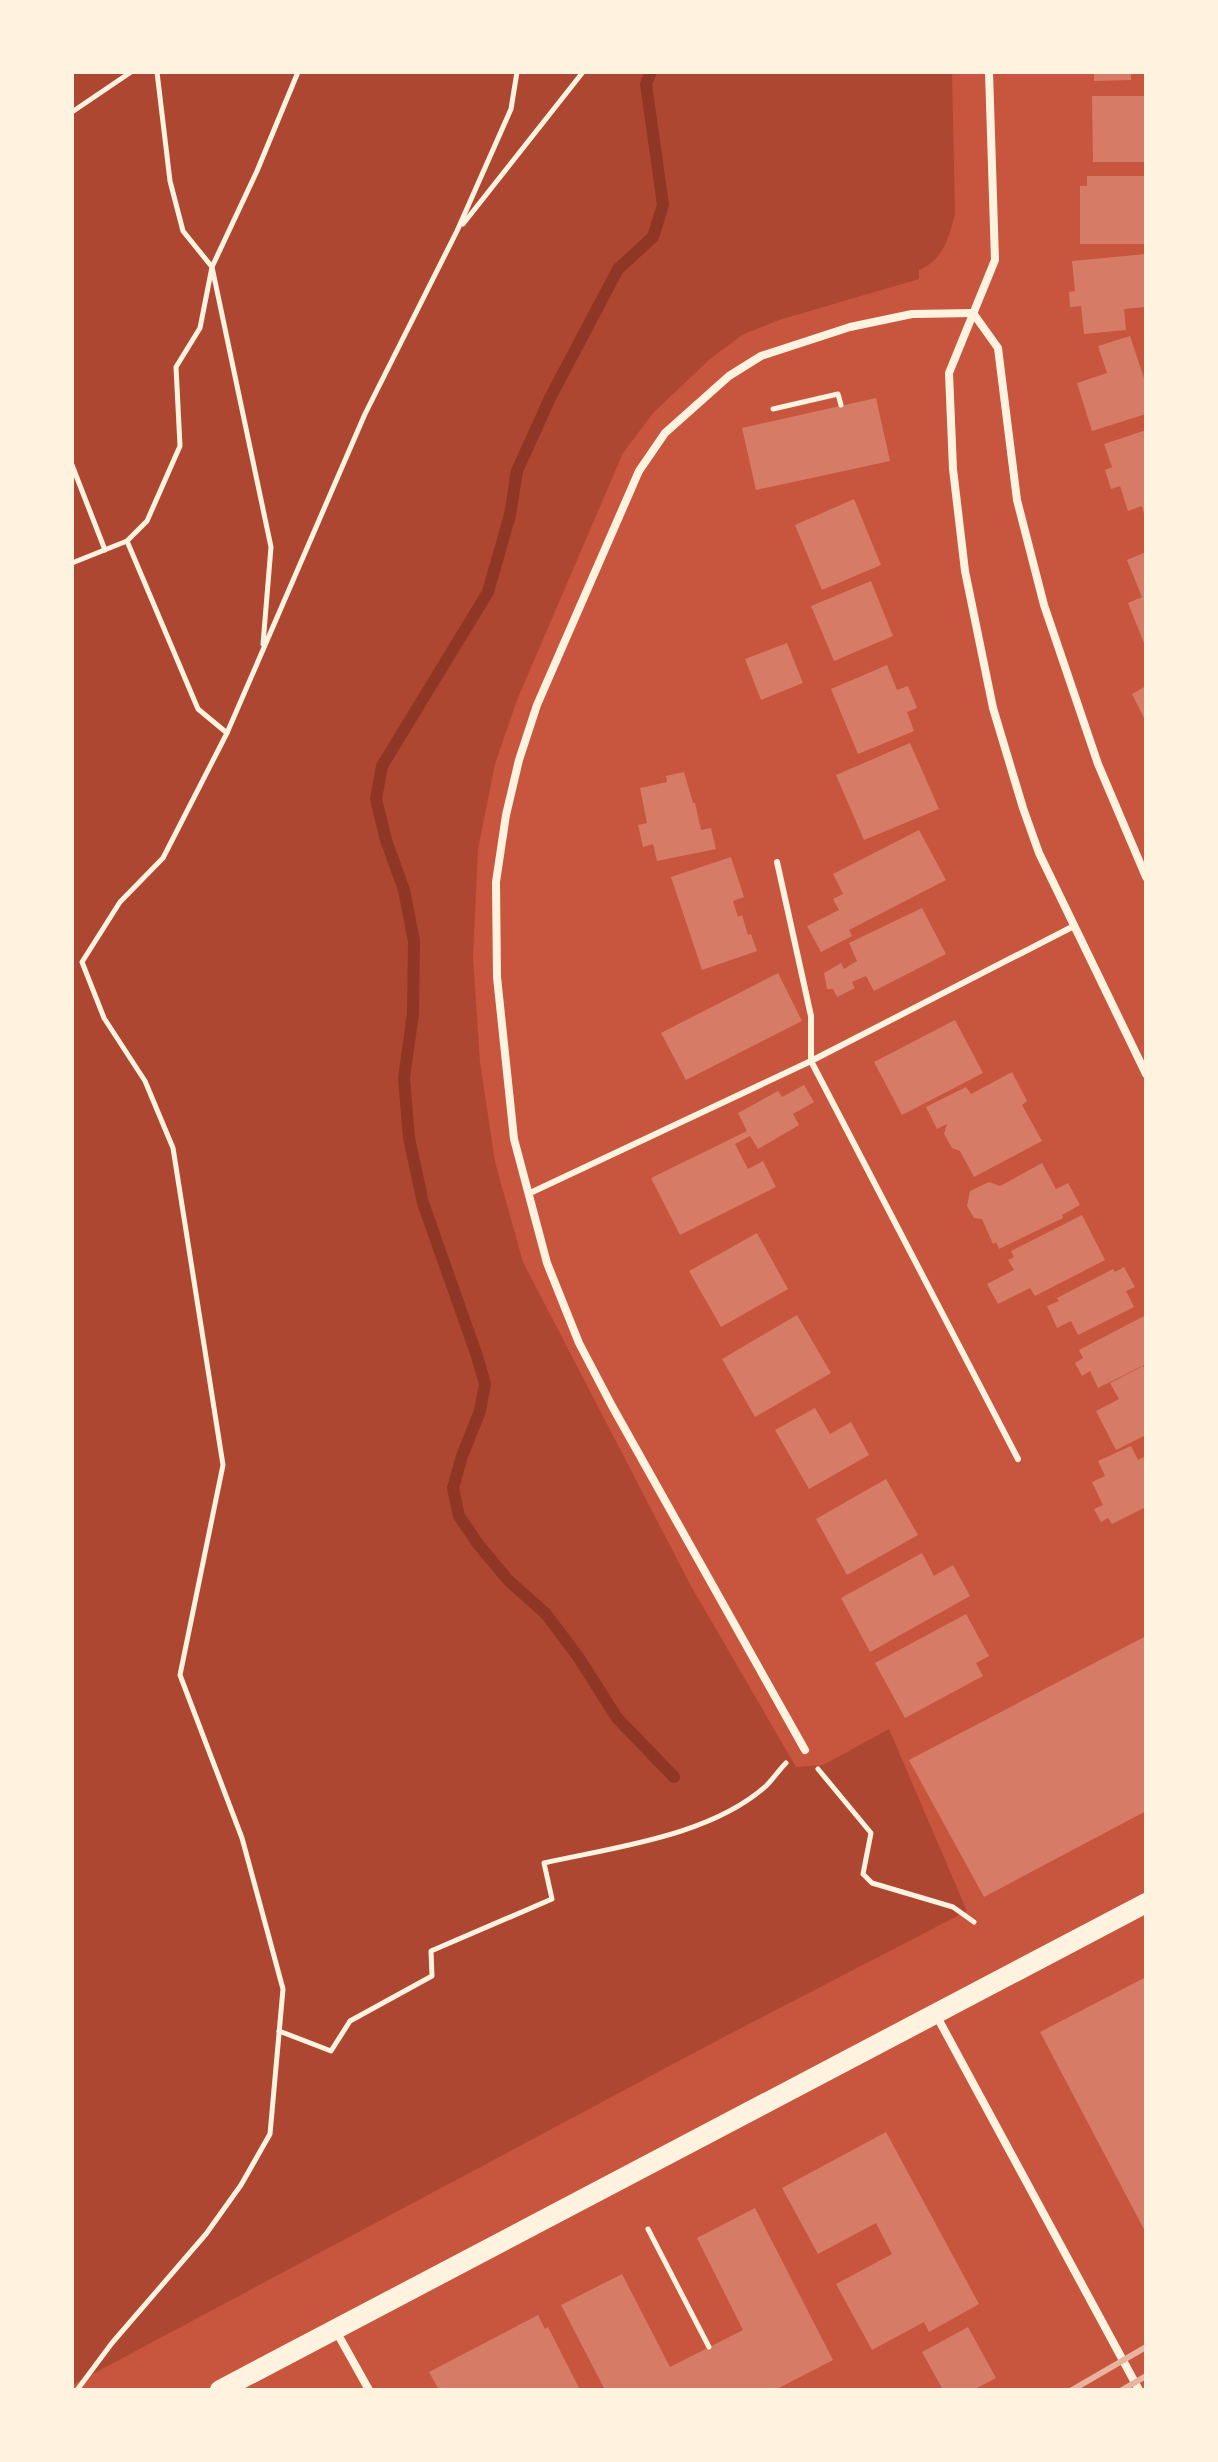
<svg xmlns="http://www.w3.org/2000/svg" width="1218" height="2462" font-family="Helvetica,sans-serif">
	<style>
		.green { fill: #ae4732 }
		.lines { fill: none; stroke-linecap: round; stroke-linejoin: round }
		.stream { stroke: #8f3625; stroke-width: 12 }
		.building { fill: #d67c66 }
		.path { stroke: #fff3e0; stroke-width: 5 }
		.service { stroke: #fff3e0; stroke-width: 6 }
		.minor { stroke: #fff3e0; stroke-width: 8 }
		.primary { stroke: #fff3e0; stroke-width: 20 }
		.rail { stroke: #e9b49f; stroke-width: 6 }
	</style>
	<rect width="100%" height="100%" fill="#c8553d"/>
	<path class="green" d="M72 72H952L955 214C949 238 943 260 919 270V279L779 320 742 335 710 359 654 412 623 453 517 700 495 764 478 849 473 957 480 1062 495 1162 523 1262 691 1586 796 1767 823 1765 889 1729 967 1911 720 2039 72 2385Z"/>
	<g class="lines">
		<polyline class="stream" points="651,72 646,84 663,205 653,237 618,269 550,398 517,471 510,515 488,592 382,766 376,799 386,840 404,890 414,941 413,1014 404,1078 409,1138 423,1203 477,1356 485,1384 480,1411 462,1456 453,1488 459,1516 478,1544 508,1580 546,1614 579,1658 617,1718 674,1777"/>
	</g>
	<g class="building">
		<polygon points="1094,72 1131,72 1131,80 1094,81"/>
		<polygon points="1092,96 1144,96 1144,162 1093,162"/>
		<polygon points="1087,176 1146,176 1146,244 1080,244 1080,186 1087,186"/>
		<polygon points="1146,254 1146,307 1124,309 1126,330 1084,334 1081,306 1070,307 1069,292 1075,291 1072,261"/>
		<polygon points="1130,336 1146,384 1146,414 1092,431 1077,383 1107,373 1098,346"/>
		<polygon points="876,398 890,461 756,490 742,428"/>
		<polygon points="1146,430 1146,517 1145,518 1142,506 1128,511 1120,486 1111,489 1105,470 1112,467 1104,444"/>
		<polygon points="854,499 881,565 822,590 795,525"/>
		<polygon points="1146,552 1146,648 1128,603 1142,597 1127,560"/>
		<polygon points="871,581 893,636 834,661 811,606"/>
		<polygon points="787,643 803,683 761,700 745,659"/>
		<polygon points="887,665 897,690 908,686 917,708 907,712 914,731 858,754 831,689"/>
		<polygon points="1146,686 1146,722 1132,694"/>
		<polygon points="910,743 939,809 864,840 836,775"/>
		<polygon points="684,772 693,803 695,803 701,830 711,828 716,849 657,861 653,844 643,847 638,825 647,823 640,788 667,782 666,776"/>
		<polygon points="919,830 946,880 849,930 852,936 821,952 807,926 839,910 833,899 843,894 833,874"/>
		<polygon points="731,857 744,897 733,901 738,917 742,915 748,935 751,934 757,951 702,970 671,877"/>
		<polygon points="922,908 946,954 874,991 866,976 852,982 855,988 837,997 833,989 827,989 824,973 841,963 844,969 857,961 849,943"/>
		<polygon points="778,973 802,1021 686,1080 661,1033"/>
		<polygon points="955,1020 983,1073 902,1115 874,1062"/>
		<polygon points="1012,1072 1027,1101 1022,1105 1042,1141 974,1177 960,1151 952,1148 944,1134 947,1124 937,1129 926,1107 966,1087 971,1094"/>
		<polygon points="804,1085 814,1102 793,1114 799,1125 758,1149 750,1136 735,1144 748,1169 763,1161 776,1187 680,1235 651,1178 747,1131 738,1113 778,1091 782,1097"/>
		<polygon points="1042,1163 1056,1189 1068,1183 1080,1205 1062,1215 1063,1218 999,1249 996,1242 993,1244 982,1219 974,1218 967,1206 970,1191 989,1182 1000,1186"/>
		<polygon points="1082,1215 1105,1260 1035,1296 1030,1288 998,1304 987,1284 1014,1270 1008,1260 1014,1257 1011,1251"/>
		<polygon points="757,1233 788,1289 721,1327 689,1271"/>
		<polygon points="1124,1267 1135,1287 1126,1291 1134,1307 1078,1335 1071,1321 1057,1328 1047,1306 1059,1301 1057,1298 1113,1269 1115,1272"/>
		<polygon points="797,1315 831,1373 755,1417 722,1359"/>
		<polygon points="1144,1316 1146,1321 1146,1364 1098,1388 1090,1371 1082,1376 1075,1363 1083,1358 1079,1350"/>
		<polygon points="1143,1366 1146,1371 1146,1435 1116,1450 1096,1411 1119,1399 1110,1383"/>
		<polygon points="815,1408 830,1434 851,1422 869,1455 809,1489 775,1430"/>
		<polygon points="1131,1446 1138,1460 1146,1456 1146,1507 1112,1524 1108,1518 1101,1522 1094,1509 1103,1505 1092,1482 1105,1476 1098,1461"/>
		<polygon points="886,1479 918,1535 847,1575 816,1519"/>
		<polygon points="922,1553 934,1576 953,1565 970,1596 870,1652 841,1598"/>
		<polygon points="966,1614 989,1656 976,1663 983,1676 905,1718 875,1663"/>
		<polygon points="1146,1636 1146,1811 984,1897 909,1760"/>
		<polygon points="1146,1977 1146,2233 1040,2032"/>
		<polygon points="886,2132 979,2304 929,2332 924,2322 872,2350 836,2284 892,2254 876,2223 818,2254 782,2188"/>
		<polygon points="755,2208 833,2360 775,2390 605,2390 561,2305 622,2274 670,2367 743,2330 697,2238"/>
		<polygon points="538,2315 545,2329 548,2327 580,2390 439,2390 429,2372"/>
		<polygon points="968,2327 996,2378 973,2390 943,2390 922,2352"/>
	</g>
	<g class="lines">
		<g class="path">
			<polyline points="157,72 170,181 183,231 212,267 271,547 263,644"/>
			<polyline points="72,112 131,72"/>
			<polyline points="463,224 583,72"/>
			<polyline points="773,409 838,394 841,405"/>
			<polyline points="72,465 105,550"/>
			<polyline points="127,541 198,709 227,733"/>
			<polyline points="72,563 127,541 147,521 180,446 176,367 200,328 212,267 257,171 298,72"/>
			<polyline points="818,1769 871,1833 863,1874 872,1883 953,1907 974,1922"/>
			<path d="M279 2031 331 2051 350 2021 432 1976 431 1951 552 1899 544 1863C615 1847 710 1836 766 1786 773 1779 779 1770 786 1763"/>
			<polyline points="648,2229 709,2347"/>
			<polyline points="77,2390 112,2343 206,2234 241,2185 270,2134 283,1989 242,1838 180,1675 223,1465 173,1148 145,1081 104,1018 82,962 120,902 163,858 227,733 365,414 457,231 511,109 517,72"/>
		</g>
		<g class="service">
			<polyline points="777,862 811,1016 811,1061 1018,1459"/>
			<polyline points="528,1194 811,1061 1074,926"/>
		</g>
		<g class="minor">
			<polyline points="989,72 995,260 949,373 953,469 965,571 993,708 1023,808 1039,853 1146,1074"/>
			<polyline points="973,313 998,348 1017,500 1044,605 1098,764 1146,877"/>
			<polyline points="805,1750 612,1406 579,1343 547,1263 514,1139 497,977 496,882 506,815 519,760 537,705 639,471 665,433 729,376 761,356 850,327 912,314 973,313"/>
			<polyline points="935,2013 1139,2390"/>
			<polyline points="336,2331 369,2390"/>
		</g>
		<polyline class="primary" points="220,2390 1146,1903"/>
		<g class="rail">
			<polyline points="1072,2390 1146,2347"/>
			<polyline points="1122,2390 1146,2376"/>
		</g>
	</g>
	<rect width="1218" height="2462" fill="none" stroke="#fff3e0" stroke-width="148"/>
</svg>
